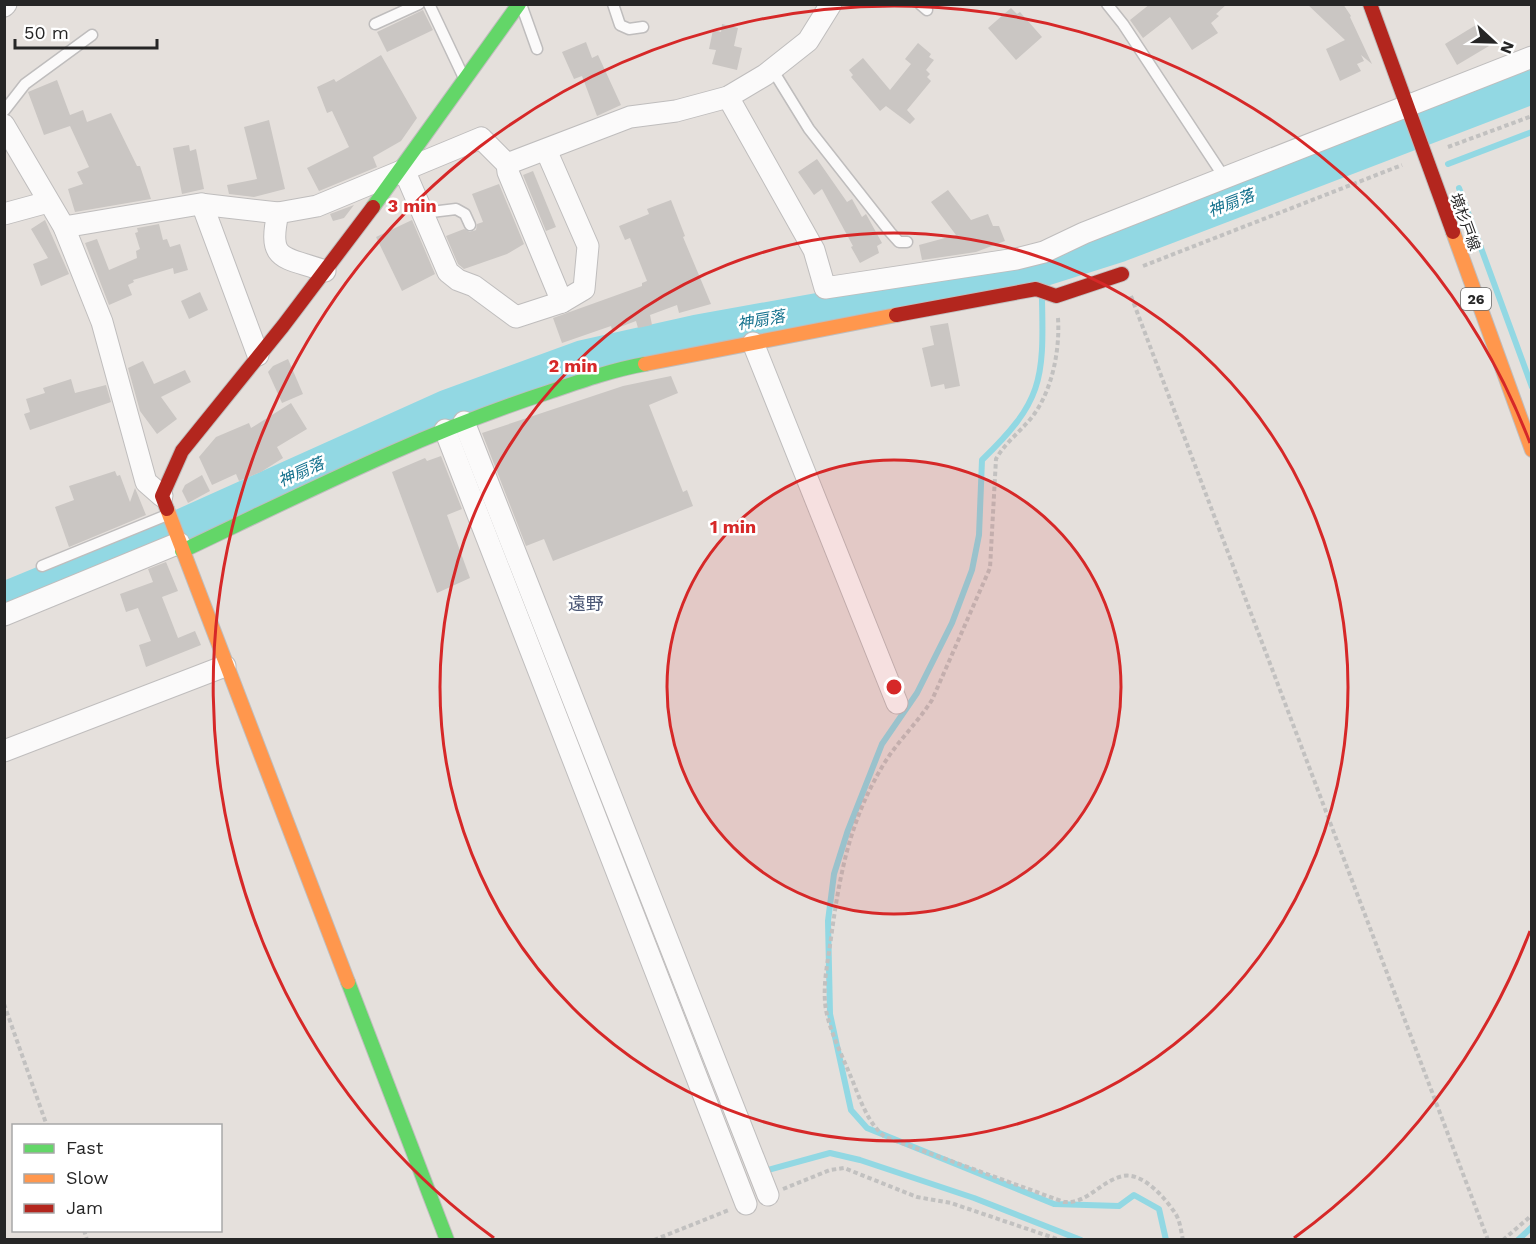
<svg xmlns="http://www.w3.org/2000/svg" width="1536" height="1244" font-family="'Work Sans','Noto Sans JP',sans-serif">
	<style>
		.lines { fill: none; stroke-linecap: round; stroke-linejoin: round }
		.stream { stroke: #92d8e3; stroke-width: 6 }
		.river { stroke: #92d8e3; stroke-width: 34 }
		.building { fill: #cac6c3 }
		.lane-casing { stroke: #bfbdbd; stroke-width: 13 }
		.street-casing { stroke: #bfbdbd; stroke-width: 23 }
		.fast-casing { stroke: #bfbdbd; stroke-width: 16 }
		.slow-casing { stroke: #bfbdbd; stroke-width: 16 }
		.jam-casing { stroke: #bfbdbd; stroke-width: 16 }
		.path { stroke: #c2c1c0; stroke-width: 4; stroke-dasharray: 4.5 3; stroke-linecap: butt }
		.lane { stroke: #fbfafa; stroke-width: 10 }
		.street { stroke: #fbfafa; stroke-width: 21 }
		.fast { stroke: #63d668; stroke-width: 14 }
		.slow { stroke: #ff974d; stroke-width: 14 }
		.jam { stroke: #b3261e; stroke-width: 14 }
		.ring { fill: none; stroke: #d62828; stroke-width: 3 }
		.labels { text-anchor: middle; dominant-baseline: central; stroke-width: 5; stroke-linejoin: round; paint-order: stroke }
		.shield { fill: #fff; stroke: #676767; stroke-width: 1.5 }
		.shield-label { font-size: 14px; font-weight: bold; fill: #262626 }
		.street-label { font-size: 15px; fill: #262626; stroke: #fff }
		.water-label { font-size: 16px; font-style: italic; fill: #14718d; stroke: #fff }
		.quarter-label { font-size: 18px; fill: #4a5674; stroke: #fff }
		.centre { fill: #d62828; stroke: #fff; stroke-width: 3 }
		.ring-label { font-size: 18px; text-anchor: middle; font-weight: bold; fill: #d62828; stroke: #fff; stroke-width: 5; stroke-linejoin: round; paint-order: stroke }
	</style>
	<rect width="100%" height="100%" fill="#e5e0dc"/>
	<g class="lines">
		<g class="stream">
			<polyline points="1448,164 1532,132"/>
			<polyline points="1459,188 1532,387"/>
			<path d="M1042 300C1044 381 1042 402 982 460L979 535 972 570 952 623 917 693 882 744 848 830 834 874 828 921 830 1014 851 1110 867 1128 1054 1204 1119 1206 1134 1195 1159 1209 1166 1240"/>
			<polyline points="761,1172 830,1153 860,1160 974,1198 1081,1240"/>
			<polyline points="1518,1240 1532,1227"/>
		</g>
		<polyline class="river" points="4,599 179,527 446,407 583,357 695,332 1041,270 1120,245 1532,87"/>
	</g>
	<g class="building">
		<polygon points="1150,4 1227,4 1216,14 1219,16 1211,23 1218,33 1192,50 1170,17 1143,38 1130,20"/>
		<polygon points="1307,4 1343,4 1351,16 1350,17 1372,64 1361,55 1364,61 1357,64 1361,71 1340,81 1326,49 1345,40"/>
		<polygon points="1011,8 1017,14 1020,12 1042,37 1016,60 988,28"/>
		<polygon points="423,10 433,30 387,52 377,32"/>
		<polygon points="722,24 738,28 734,46 742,48 737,70 712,64 716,50 709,49 713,30 721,32"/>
		<polygon points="1476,25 1489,46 1457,65 1445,44"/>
		<polygon points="586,42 592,58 598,55 621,105 597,116 582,76 574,79 562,52"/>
		<polygon points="918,43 931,54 929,57 934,60 926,70 930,74 927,77 931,81 907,110 915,119 910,124 886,106 880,111 851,77 853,75 849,70 863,58 890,90 911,64 905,59"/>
		<polygon points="381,55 417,118 401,141 373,157 377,167 319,191 307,168 349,147 332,111 327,113 317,87 334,79 336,82"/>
		<polygon points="57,80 70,115 83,110 87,122 111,113 137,166 140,166 151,199 75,212 68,189 83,184 77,172 89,167 70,126 44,135 28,92"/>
		<polygon points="269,120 285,189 254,197 229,194 227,185 257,179 244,127"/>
		<polygon points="189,145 190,151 196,149 204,189 182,194 173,148"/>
		<polygon points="817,159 847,202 852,199 862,217 866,214 882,243 877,246 879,253 860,263 851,247 853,246 822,189 814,195 798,172"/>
		<polygon points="533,171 556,227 546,231 523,175"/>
		<polygon points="499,184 524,244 507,254 464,269 458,264 446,236 464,229 470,232 476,230 477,224 483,222 472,194"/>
		<polygon points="948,190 971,220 988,214 993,226 999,226 1005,241 976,252 922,260 919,245 956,235 931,202"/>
		<polygon points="671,200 685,236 683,237 711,304 679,313 677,305 650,315 652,325 638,328 636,321 612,330 611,326 562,343 553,318 642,286 642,283 647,281 630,238 625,240 619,226 649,214 647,209"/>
		<polygon points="354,205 344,218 333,221 330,214"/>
		<polygon points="45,220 69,274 41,286 33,264 48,258 31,229"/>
		<polygon points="412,220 435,274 402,291 376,237"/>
		<polygon points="159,224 163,240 167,239 170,247 180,244 188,270 174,274 173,268 133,280 134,282 128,285 132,295 109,305 85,243 97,239 109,270 137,258 136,251 140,249 135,233 138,232 137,228"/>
		<polygon points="200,292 208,310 189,319 181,301"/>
		<polygon points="948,323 960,386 945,389 944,384 931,387 922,348 934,345 930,326"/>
		<polygon points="288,359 303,394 282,403 268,372 273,366"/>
		<polygon points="143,361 154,384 185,370 191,382 161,397 177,419 157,434 140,411 128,368"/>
		<polygon points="671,376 678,393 649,405 683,492 687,490 693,506 553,561 544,539 526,546 482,433 623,386"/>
		<polygon points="71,379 75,393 106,385 111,402 30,430 24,414 30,412 26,399 45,393 43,388"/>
		<polygon points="291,403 307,429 277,447 283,458 261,472 239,481 236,474 212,485 199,457 216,437 249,423 251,428"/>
		<polygon points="441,456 462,509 447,515 470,578 437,593 392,472 425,458 427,461"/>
		<polygon points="115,471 117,476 120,475 130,502 135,488 146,515 69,547 55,507 74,500 69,486"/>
		<polygon points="202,475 210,491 188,503 182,491 185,485"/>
		<polygon points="166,562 178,591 162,597 178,638 195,631 201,645 146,667 139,645 151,641 138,608 126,612 120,594 153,582 148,569"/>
	</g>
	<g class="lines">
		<g class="lane-casing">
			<g id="lane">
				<polyline points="429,4 464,78"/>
				<polyline points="613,4 620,25 629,29 643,27"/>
				<polyline points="920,4 927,10"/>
				<polyline points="1107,4 1123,24 1224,177"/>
				<polyline points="522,7 537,49"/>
				<polyline points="375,24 419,4"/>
				<polyline points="772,69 809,129 890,232 899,242 907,242"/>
				<polyline points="4,111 25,84 92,35"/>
				<polyline points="423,213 456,209 465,214 470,225"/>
				<polyline points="42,566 167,515"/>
			</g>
		</g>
		<g class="street-casing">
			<g id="street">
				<polyline points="4,6 6,4"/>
				<polyline points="728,97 814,250 825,288 1016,259 1044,252 1084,233 1532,57"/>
				<polyline points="4,125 64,227 102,322 146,482 162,496"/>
				<polyline points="507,164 508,172 562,302"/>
				<polyline points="400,172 408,179 448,272 458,280 474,286 516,317 562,302 584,289 588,246 546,150"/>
				<polyline points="202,204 258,355"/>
				<path d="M278 213C267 263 284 256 325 271"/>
				<polyline points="4,214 48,202"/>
				<polyline points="64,227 200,204 278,213 317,206 481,138 507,164 630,117 676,111 728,97 765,75 808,41 831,4"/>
				<polyline points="753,343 897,703"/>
				<polyline points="464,422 768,1195"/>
				<polyline points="445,430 746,1204"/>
				<polyline points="4,615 179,543"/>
				<polyline points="4,751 225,666"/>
			</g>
		</g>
		<g class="fast-casing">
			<g id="fast">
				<polyline points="373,207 519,4"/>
				<path d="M182 551C302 494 422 433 549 392 581 381 612 370 645 364"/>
				<polyline points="348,982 447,1240"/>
			</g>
		</g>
		<g class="slow-casing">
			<g id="slow">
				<polyline points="1453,232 1532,450"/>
				<polyline points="645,364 896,315"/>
				<polyline points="167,509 348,982"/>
			</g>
		</g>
		<g class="jam-casing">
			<g id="jam">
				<polyline points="1370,4 1453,232"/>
				<polyline points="896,315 1036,289 1056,296 1122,274"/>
				<polyline points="167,509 162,496 182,451 283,326 373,207"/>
			</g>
		</g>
		<g class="path">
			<polyline points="1448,147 1532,116"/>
			<polyline points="1143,266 1402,165"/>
			<polyline points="1131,296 1488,1240"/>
			<path d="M1058 318C1060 348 1053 387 1035 413 1024 429 1006 441 996 459L990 568 932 700C918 722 899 740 885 762 850 819 840 872 831 938 828 962 822 986 826 1010 830 1031 840 1051 848 1070 858 1092 865 1121 885 1137L1064 1202C1088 1204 1100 1181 1123 1176 1143 1172 1165 1198 1175 1213 1180 1220 1181 1231 1183 1240"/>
			<polyline points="4,1004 47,1126"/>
			<polyline points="783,1189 830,1170 844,1168 917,1197 951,1203 1060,1240"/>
			<polyline points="84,1230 87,1240"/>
			<polyline points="654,1240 729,1210"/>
			<polyline points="1503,1240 1532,1215"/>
		</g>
		<use href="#lane" class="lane"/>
		<use href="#street" class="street"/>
		<use href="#fast" class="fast"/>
		<use href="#slow" class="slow"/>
		<use href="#jam" class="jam"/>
	</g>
	<circle cx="894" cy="687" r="227" fill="#d62828" fill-opacity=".12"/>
	<g class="ring">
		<circle cx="894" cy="687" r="227"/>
		<circle cx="894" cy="687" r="454"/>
		<path d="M1530 931A681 681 0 0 1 1294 1238M494 1238A681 681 0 1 1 1530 443"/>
	</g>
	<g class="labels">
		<rect class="shield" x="1461" y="288" width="30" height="22" rx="4.5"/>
		<g class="shield-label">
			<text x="1476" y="299">26</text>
		</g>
		<g class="street-label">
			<text transform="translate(1465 222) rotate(70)">境杉戸線</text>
		</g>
		<g class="water-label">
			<text transform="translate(1231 203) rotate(-21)">神扇落</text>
			<text transform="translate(761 320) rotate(-10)">神扇落</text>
			<text transform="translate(301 472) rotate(-24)">神扇落</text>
		</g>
		<g class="quarter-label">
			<text x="586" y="603">遠野</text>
		</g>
	</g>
	<circle cx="894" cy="687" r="9" class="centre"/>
	<g class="ring-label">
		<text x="412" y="212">3 min</text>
		<text x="573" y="372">2 min</text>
		<text x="733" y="533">1 min</text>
	</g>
	<rect width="1536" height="1244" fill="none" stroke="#262626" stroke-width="12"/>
	<rect x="12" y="1124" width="210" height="108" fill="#ffffff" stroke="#a8a8a8" stroke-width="1.5"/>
	<rect x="24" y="1144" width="30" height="9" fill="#63d668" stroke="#a8a8a8" stroke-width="1.5"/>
	<text x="66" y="1154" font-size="18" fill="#262626">Fast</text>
	<rect x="24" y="1174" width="30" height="9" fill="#ff974d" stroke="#a8a8a8" stroke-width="1.5"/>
	<text x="66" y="1184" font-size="18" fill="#262626">Slow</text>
	<rect x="24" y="1204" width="30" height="9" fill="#b3261e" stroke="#a8a8a8" stroke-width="1.5"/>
	<text x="66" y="1214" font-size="18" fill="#262626">Jam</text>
	<g transform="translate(1494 42) rotate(112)" stroke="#ffffff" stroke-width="4.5" paint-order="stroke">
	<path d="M0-4.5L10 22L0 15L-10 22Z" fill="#262626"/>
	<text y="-9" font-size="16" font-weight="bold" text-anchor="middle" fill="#262626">N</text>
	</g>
	<path d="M15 39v9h142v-9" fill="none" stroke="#262626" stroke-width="3"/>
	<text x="24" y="39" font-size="18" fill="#262626" stroke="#ffffff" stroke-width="4.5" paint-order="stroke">50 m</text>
</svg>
